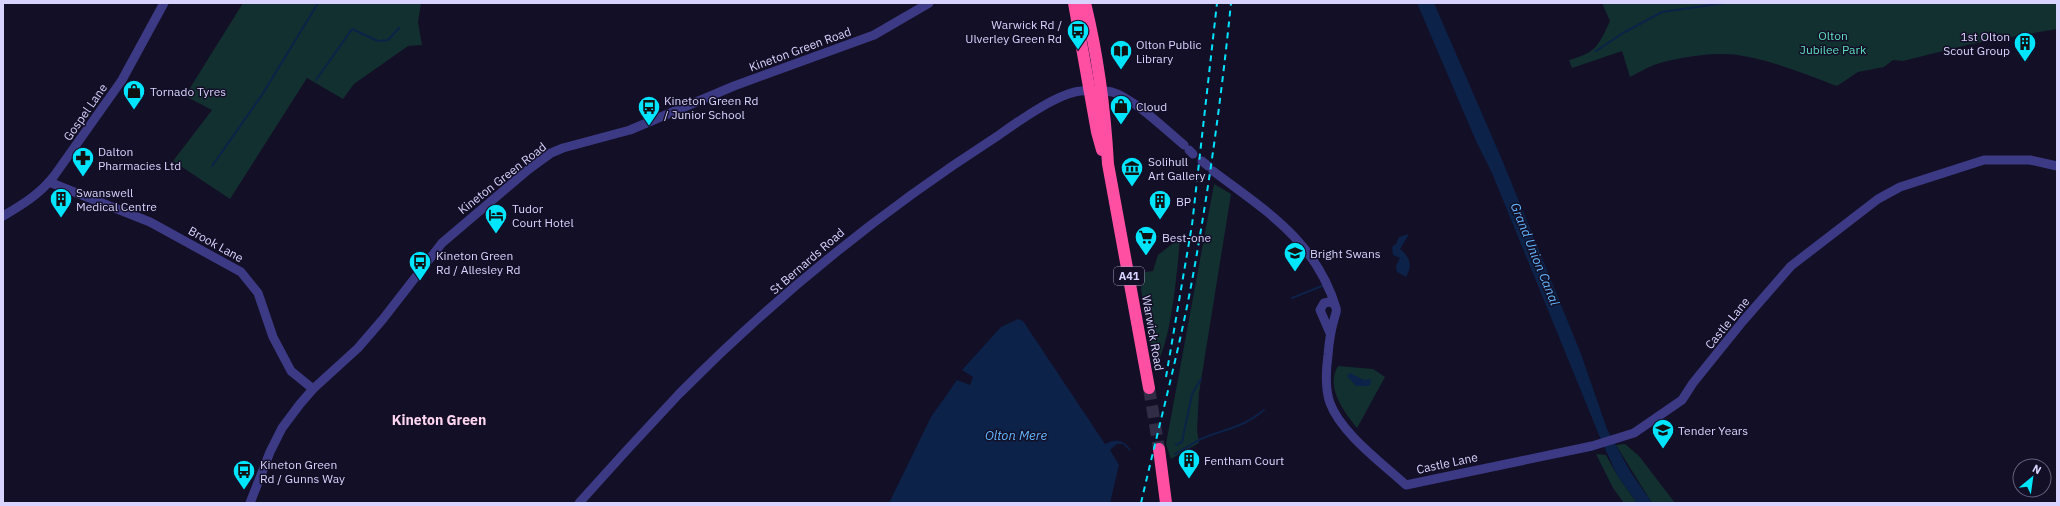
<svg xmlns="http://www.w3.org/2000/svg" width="2060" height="506" font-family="'IBM Plex Sans',sans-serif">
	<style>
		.green { fill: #12302f }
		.water { fill: #0c2248 }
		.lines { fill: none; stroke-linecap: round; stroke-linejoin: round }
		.stream { stroke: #0c2248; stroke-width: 2 }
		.highway-tunnel { stroke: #312d47; stroke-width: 12; stroke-dasharray: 12 6; stroke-linecap: butt }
		.minor { stroke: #3d3a85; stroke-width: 9 }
		.highway { stroke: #ff4fa3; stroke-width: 12 }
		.rail { stroke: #00e5ff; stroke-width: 2; stroke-dasharray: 6 5; stroke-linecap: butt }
		.labels { text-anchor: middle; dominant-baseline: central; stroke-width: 3; stroke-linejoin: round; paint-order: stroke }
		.shield { fill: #130f26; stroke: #9e99be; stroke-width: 1 }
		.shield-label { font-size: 11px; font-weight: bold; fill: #d9d4ff }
		.poi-label { font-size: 12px; fill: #d9d4ff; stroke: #130f26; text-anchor: start }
		.park-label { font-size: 12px; fill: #5fe0c0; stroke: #130f26 }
		.street-label { font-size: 12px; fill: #d9d4ff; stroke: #130f26 }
		.water-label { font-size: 13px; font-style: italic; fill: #62b6ff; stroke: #130f26 }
		.quarter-label { font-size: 14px; font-weight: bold; fill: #ffd6f0; stroke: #130f26 }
	</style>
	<rect width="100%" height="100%" fill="#130f26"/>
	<g class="green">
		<polygon points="243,3 421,3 418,22 422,45 408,46 354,84 343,99 307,78 230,199 173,161 212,110 185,96"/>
		<path d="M1602 3H2057V29L1971 44 1903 61 1893 60 1884 67 1858 72 1837 86C1805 74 1757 54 1723 54 1706 53 1670 59 1654 65 1646 68 1638 73 1630 77L1622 51 1572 68 1569 60C1596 53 1599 45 1610 21Z"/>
		<polygon points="1214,184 1231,194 1199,393 1197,430 1199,443 1171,459 1166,444"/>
		<path d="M1180 238C1178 263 1171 351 1154 366L1141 289 1145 272 1153 271 1158 255Z"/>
		<path d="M1338 366 1373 369 1385 377 1357 428C1344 412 1325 387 1338 366Z"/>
		<polygon points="1625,444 1639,456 1675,503 1652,503 1616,445"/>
		<polygon points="1596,454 1606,455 1617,475 1637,503 1624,503 1613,488"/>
	</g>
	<g class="water">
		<polygon points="1417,3 1434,3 1503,162 1581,354 1607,429 1630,471 1652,503 1637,503 1617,475 1599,435 1492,173 1476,141"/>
		<path d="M1409 234 1400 249C1410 258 1413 264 1406 277L1397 272 1396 266 1400 258 1393 255 1392 247 1396 244 1399 237Z"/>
		<path d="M1018 319 1023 321 1105 444C1116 438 1124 440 1131 450L1130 451 1123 444H1117L1110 450 1119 465 1110 503H889L931 417 957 380 970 385 973 377 962 370 1001 327Z"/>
		<polygon points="1350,373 1364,380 1370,379 1371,383 1369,386 1356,386 1347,376"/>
	</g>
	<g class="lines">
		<g class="stream">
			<polyline points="1625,32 1662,12 1725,3"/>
			<polyline points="1596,51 1623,33"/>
			<polyline points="316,80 352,29 378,41 388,40 399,28"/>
			<polyline points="212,166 262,95 318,3"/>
			<polyline points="1292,298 1322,286"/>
			<polyline points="1176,445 1182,442 1192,394 1201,379"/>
			<path d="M1175 454C1186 448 1198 439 1211 435 1234 427 1244 426 1264 410"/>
		</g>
		<polyline class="highway-tunnel" points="1149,388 1159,449"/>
		<g class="minor">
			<polyline points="1189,150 1193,154"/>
			<polyline points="1202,161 1208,166"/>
			<path d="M1213 171C1266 211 1316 241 1336 308 1337 311 1336 313 1335 316 1331 329 1329 342 1328 355 1326 370 1325 389 1330 403 1341 433 1382 463 1406 485L1592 446 1634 433 1682 400 1693 383 1743 321 1791 266 1878 199 1900 187 1984 160H2030L2057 166"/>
			<polyline points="49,182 150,222 241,272 258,293 273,337 291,371 313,389"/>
			<path d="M3 216C22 205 40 194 54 176L122 80 164 3"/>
			<polyline points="1330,333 1320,310 1324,303 1330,302 1334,304"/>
			<polyline points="250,503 270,452 282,428 300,404 313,389 358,348 383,319 442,243 529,169 551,153 563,148 630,130 734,86 874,35 929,3"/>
			<path d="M579 503C612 466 645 430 679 394 775 297 881 211 996 137 1016 123 1057 93 1081 91 1090 90 1102 90 1112 92 1132 97 1167 131 1184 145"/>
		</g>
		<g class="highway">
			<polyline points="1074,3 1097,132 1102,150"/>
			<path d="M1085 3C1098 56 1105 110 1108 164L1149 388"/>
			<polyline points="1159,449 1166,503"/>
		</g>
		<g class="rail">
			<polyline points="1166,377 1192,225 1217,3"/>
			<path d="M1141 503C1159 425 1180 348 1194 270 1210 181 1222 92 1231 3"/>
		</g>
	</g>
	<defs>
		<g id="bus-pin" transform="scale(1.15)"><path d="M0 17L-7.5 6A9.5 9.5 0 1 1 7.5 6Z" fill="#00e5ff" stroke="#130f26"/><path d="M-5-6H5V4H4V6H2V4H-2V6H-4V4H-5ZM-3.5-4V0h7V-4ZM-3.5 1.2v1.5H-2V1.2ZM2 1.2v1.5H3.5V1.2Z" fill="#111"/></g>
		<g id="building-pin" transform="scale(1.15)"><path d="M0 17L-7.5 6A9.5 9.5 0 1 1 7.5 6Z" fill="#00e5ff" stroke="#130f26"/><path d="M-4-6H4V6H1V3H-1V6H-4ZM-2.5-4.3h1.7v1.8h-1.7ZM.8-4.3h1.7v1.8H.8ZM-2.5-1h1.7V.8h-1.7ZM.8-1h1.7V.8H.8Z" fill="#111"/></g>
		<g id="library-pin" transform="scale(1.15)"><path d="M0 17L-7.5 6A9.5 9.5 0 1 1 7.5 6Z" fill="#00e5ff" stroke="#130f26"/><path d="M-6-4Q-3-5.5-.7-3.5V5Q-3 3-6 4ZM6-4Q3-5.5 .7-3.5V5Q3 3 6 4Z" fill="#111"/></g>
		<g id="shop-pin" transform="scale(1.15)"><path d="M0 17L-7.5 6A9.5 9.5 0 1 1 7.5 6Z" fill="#00e5ff" stroke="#130f26"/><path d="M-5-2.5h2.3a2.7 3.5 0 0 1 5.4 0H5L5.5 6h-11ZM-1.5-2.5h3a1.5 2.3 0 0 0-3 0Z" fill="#111"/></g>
		<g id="pharmacy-pin" transform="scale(1.15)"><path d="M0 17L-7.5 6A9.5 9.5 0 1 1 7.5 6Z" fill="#00e5ff" stroke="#130f26"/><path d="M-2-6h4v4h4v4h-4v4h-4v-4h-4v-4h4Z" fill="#111"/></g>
		<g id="museum-pin" transform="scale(1.15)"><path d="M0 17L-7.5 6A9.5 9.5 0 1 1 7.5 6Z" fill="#00e5ff" stroke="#130f26"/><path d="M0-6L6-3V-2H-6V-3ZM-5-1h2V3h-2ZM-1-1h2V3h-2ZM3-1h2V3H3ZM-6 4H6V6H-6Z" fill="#111"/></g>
		<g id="hotel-pin" transform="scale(1.15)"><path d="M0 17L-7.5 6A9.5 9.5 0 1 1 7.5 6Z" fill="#00e5ff" stroke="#130f26"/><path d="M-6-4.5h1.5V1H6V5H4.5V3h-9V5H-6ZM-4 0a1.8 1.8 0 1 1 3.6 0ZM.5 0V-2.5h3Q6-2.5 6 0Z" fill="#111"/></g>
		<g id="supermarket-pin" transform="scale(1.15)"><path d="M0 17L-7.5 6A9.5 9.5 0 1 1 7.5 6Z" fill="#00e5ff" stroke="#130f26"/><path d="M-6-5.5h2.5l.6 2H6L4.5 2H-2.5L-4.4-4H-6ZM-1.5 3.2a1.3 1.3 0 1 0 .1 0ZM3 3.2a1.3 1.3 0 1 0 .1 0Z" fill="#111"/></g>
		<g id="school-pin" transform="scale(1.15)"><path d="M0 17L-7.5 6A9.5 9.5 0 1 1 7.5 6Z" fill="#00e5ff" stroke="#130f26"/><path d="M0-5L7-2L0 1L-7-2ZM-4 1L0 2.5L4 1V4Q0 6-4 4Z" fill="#111"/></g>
	</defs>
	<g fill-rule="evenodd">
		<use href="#bus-pin" x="1078" y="31"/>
		<use href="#building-pin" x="2025" y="43"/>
		<use href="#library-pin" x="1121" y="51"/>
		<use href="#shop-pin" x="134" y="91"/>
		<use href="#shop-pin" x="1121" y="106"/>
		<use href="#bus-pin" x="649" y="107"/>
		<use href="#pharmacy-pin" x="83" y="158"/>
		<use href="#museum-pin" x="1132" y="168"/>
		<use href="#building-pin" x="61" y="199"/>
		<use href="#building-pin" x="1160" y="201"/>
		<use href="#hotel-pin" x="496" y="215"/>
		<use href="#supermarket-pin" x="1146" y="237"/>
		<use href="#school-pin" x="1295" y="253"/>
		<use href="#bus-pin" x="420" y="262"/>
		<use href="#school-pin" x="1663" y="430"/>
		<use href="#building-pin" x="1189" y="460"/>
		<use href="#bus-pin" x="244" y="471"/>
	</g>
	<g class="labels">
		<rect class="shield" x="1114" y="267" width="30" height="18" rx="3"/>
		<g class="shield-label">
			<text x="1129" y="276">A41</text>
		</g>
		<g class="poi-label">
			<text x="1062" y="24" text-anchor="end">Warwick Rd /<tspan x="1062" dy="14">Ulverley Green Rd</tspan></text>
			<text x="2010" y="36" text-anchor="end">1st Olton<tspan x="2010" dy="14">Scout Group</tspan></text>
			<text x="1136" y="44">Olton Public<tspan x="1136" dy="14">Library</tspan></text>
			<text x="150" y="91">Tornado Tyres</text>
			<text x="664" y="100">Kineton Green Rd<tspan x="664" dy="14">/ Junior School</tspan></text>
			<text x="1136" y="106">Cloud</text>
			<text x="98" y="151">Dalton<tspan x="98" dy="14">Pharmacies Ltd</tspan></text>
			<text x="1148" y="161">Solihull<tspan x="1148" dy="14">Art Gallery</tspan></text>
			<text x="76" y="192">Swanswell<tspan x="76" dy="14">Medical Centre</tspan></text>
			<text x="1176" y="201">BP</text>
			<text x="512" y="208">Tudor<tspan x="512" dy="14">Court Hotel</tspan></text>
			<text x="1162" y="237">Best-one</text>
			<text x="1310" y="253">Bright Swans</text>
			<text x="436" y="255">Kineton Green<tspan x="436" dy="14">Rd / Allesley Rd</tspan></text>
			<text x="1678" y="430">Tender Years</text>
			<text x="1204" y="460">Fentham Court</text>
			<text x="260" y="464">Kineton Green<tspan x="260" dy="14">Rd / Gunns Way</tspan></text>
		</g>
		<g class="park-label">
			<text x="1833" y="35">Olton<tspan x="1833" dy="14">Jubilee Park</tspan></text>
		</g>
		<g class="street-label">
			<text transform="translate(800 49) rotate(-20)">Kineton Green Road</text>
			<text transform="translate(85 112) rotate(-55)">Gospel Lane</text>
			<text transform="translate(502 178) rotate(-38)">Kineton Green Road</text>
			<text transform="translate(216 244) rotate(29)">Brook Lane</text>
			<text transform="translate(807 261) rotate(-41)">St Bernards Road</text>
			<text transform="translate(1727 323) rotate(-51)">Castle Lane</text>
			<text transform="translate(1153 333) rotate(80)">Warwick Road</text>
			<text transform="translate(1447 463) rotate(-12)">Castle Lane</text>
		</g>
		<g class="water-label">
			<text transform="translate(1535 254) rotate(68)">Grand Union Canal</text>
			<text x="1016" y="435">Olton Mere</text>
		</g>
		<g class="quarter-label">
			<text x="439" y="420">Kineton Green</text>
		</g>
	</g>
	<rect width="2060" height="506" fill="none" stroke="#d9d4ff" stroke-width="8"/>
	<g transform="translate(2032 478) rotate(29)"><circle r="19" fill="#130f26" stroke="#625e7d"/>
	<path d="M0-3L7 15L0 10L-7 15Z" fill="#00e5ff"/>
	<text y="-6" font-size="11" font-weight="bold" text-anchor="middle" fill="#d9d4ff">N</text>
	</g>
</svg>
